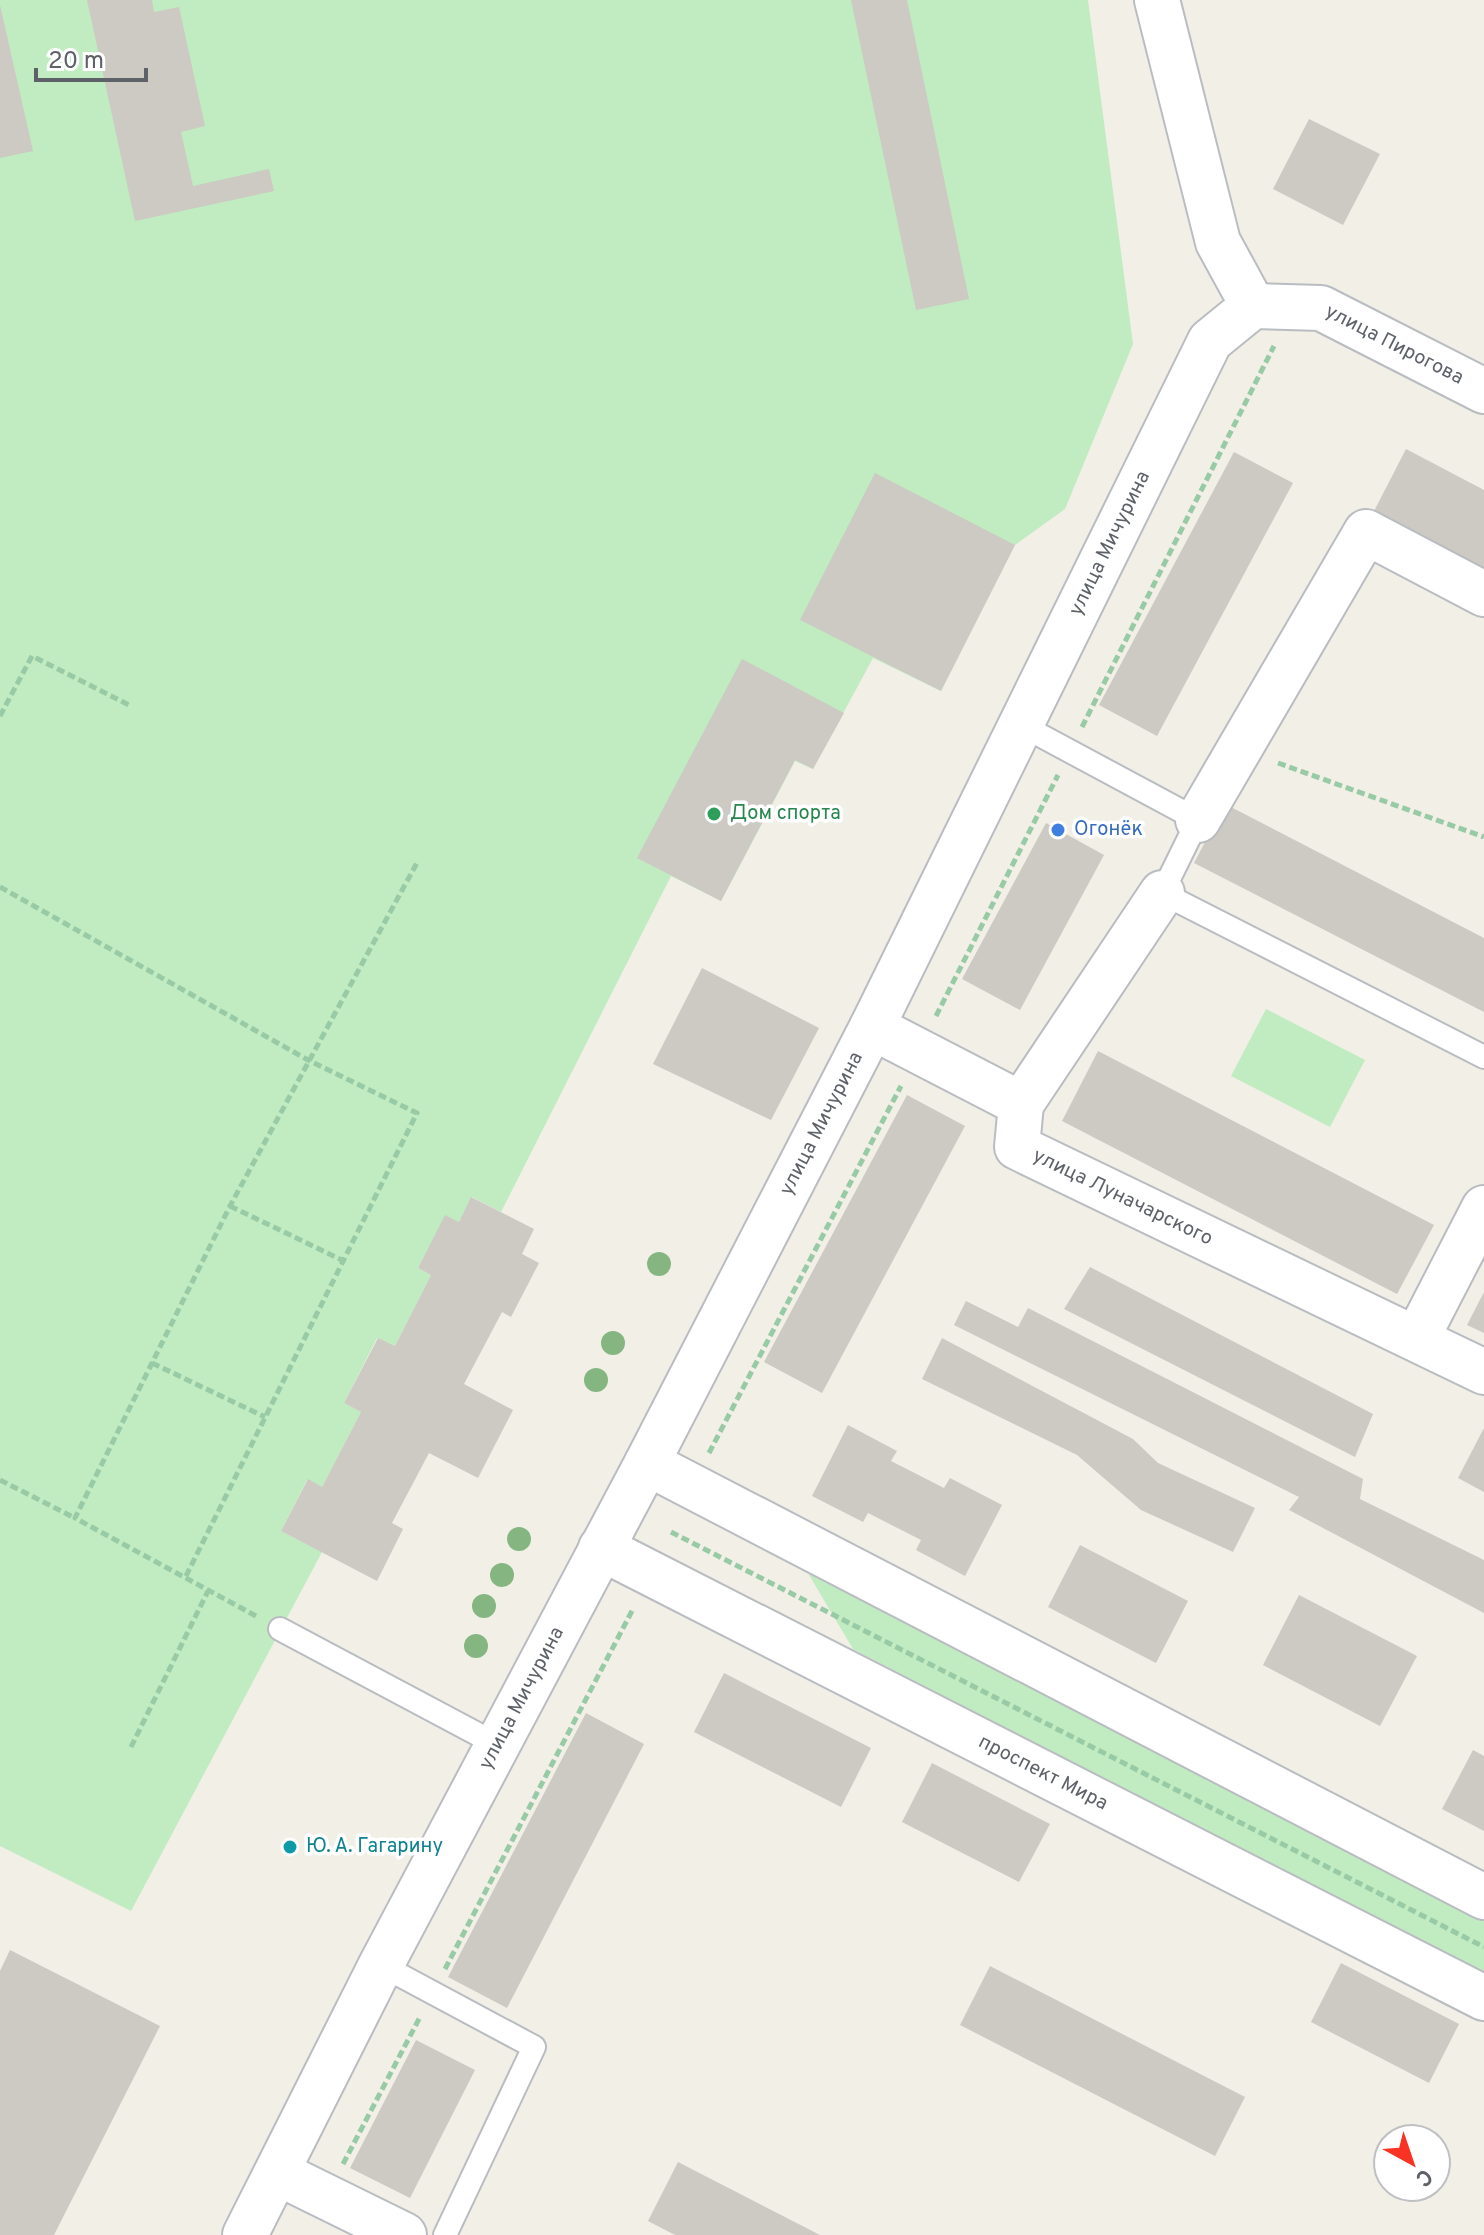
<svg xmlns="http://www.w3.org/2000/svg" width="1484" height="2235" font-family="Overpass,sans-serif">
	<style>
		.green { fill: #c1ebc1 }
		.building { fill: #cccac3 }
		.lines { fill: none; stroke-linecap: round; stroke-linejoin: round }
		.lane-casing { stroke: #b9bcc1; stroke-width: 26 }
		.street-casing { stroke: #b9bcc1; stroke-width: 48 }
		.path { stroke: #98caa5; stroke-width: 5; stroke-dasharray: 8 4; stroke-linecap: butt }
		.lane { stroke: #fff; stroke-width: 22 }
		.street { stroke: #fff; stroke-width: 44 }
		.tree { fill: #85b682 }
		.leisure-dot { fill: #2e9e5b; stroke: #fff; stroke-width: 3 }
		.shop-dot { fill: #3f7fe0; stroke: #fff; stroke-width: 3 }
		.culture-dot { fill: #0f9aa8; stroke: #fff; stroke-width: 3 }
		.labels { text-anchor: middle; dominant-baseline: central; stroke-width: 7; stroke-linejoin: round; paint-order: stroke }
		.street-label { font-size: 20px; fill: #5e6268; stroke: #fff }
		.leisure-label { font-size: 20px; fill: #27864d; stroke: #fff; text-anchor: start }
		.shop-label { font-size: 20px; fill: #366cbe; stroke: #fff; text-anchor: start }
		.culture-label { font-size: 20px; fill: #0d838f; stroke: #fff; text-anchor: start }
	</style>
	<rect width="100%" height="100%" fill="#f1efe6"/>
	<g class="green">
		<polygon points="0,0 1088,0 1133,344 1065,509 1015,545 941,691 873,658 813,769 795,761 721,901 671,876 501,1212 472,1197 459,1222 445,1216 418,1268 431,1275 395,1346 377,1338 344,1403 361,1412 322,1487 307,1480 281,1531 322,1552 131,1911 0,1846"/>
		<polygon points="1266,1009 1365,1060 1330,1127 1231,1076"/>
		<polygon points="799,1558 1484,1913 1484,1977 853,1649"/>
	</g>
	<g class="building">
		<polygon points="87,0 152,0 154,12 179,7 205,126 181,132 193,186 269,169 274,191 135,221"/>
		<polygon points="851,0 907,0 969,299 916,310"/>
		<polygon points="0,5 33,151 0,158"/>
		<polygon points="1309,119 1380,154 1343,225 1273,189"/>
		<polygon points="1406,449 1484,490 1484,573 1372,515"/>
		<polygon points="1234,452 1293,483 1157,736 1099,705"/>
		<polygon points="875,473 1015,545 941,691 800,620"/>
		<polygon points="742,659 844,713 813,769 795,760 721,901 637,858"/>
		<polygon points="1225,804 1484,938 1484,1012 1194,863"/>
		<polygon points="1046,823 1104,855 1020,1010 962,979"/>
		<polygon points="702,968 819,1028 771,1120 653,1064"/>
		<polygon points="1098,1051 1434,1225 1397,1294 1062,1121"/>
		<polygon points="907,1095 965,1126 822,1393 764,1362"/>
		<polygon points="471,1197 534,1229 522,1254 539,1263 511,1317 502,1312 464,1384 513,1410 478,1478 429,1453 392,1523 403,1529 377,1581 281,1531 308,1479 322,1487 361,1412 344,1403 378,1338 395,1346 431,1275 418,1268 445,1215 459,1222"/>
		<polygon points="1090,1267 1373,1414 1355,1457 1064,1309"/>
		<polygon points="1484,1292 1484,1333 1467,1325"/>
		<polygon points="966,1301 1018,1327 1028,1308 1363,1479 1360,1499 1484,1560 1484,1613 1289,1510 1299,1497 954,1325"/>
		<polygon points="942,1338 1133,1439 1158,1463 1255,1508 1233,1552 1141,1510 1077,1455 922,1379"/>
		<polygon points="848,1425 897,1451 891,1461 944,1488 950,1478 1002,1505 965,1576 916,1550 921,1540 868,1513 863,1522 812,1496"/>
		<polygon points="1484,1428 1484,1492 1458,1478"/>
		<polygon points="1080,1545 1188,1601 1156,1663 1048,1607"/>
		<polygon points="1299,1595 1417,1656 1380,1726 1263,1665"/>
		<polygon points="724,1673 871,1748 841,1807 694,1732"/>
		<polygon points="586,1713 644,1744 507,2008 448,1977"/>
		<polygon points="1473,1750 1484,1756 1484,1831 1442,1809"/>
		<polygon points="932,1763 1050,1824 1019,1882 902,1822"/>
		<polygon points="10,1950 160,2026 54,2235 0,2235 0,1971"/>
		<polygon points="1341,1963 1459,2024 1429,2083 1311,2022"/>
		<polygon points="990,1966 1245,2097 1215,2156 960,2025"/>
		<polygon points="416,2040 475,2070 410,2198 350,2168"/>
		<polygon points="678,2162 820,2235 675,2235 648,2221"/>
	</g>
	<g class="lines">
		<g class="lane-casing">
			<g id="lane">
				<polyline points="1021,725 1198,820 1162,893 1484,1057"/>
				<polyline points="280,1629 498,1745"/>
				<polyline points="381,1965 534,2047 445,2235"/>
			</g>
		</g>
		<g class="street-casing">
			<g id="street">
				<path id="s1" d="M1253 306 1321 308 1484 391"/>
				<polyline points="1198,820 1366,532 1484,594"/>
				<path id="s2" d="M872 1027 1021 1104 1017 1147 1484 1372"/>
				<polyline points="1021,1104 1162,893"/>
				<polyline points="1417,1338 1484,1208"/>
				<polyline points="647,1463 1484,1897"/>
				<path id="s3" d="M601 1548 1484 1998"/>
				<polyline points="278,2173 404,2235"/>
				<path id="s4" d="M245 2235 381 1965 647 1463 872 1027 1210 341 1253 306 1218 242 1157 0"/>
			</g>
		</g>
		<g class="path">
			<polyline points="0,716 32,656 131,706"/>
			<polyline points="1082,727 1274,346"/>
			<polyline points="1278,763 1484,837"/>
			<polyline points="0,887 308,1060 417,1113 185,1578"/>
			<polyline points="936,1016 1058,775"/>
			<polyline points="230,1206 344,1261"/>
			<polyline points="152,1363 265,1417"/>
			<polyline points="709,1453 901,1086"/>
			<polyline points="0,1480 75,1518"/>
			<polyline points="671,1532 1484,1947"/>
			<polyline points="256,1616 75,1518 230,1206 418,861"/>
			<polyline points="131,1747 208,1591"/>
			<polyline points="445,1969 633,1609"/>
			<polyline points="343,2164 420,2017"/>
		</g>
		<use href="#lane" class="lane"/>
		<use href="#street" class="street"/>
	</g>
	<g class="tree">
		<circle cx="659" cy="1264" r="12"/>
		<circle cx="613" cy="1343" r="12"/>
		<circle cx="596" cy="1380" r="12"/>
		<circle cx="519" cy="1539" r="12"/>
		<circle cx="502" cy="1575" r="12"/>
		<circle cx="484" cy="1606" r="12"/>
		<circle cx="476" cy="1646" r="12"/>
	</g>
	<circle class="leisure-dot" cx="714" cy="814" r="8"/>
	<circle class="shop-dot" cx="1058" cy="830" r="8"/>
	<circle class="culture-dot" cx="290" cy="1847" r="8"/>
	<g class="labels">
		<g class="street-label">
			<text stroke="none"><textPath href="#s1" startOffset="150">улица Пирогова</textPath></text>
			<text stroke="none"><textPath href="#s4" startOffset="1900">улица Мичурина</textPath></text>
			<text stroke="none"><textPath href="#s4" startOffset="1252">улица Мичурина</textPath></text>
			<text stroke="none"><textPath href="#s2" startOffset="328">улица Луначарского</textPath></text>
			<text stroke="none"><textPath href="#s4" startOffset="604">улица Мичурина</textPath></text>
			<text stroke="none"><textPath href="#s3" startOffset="496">проспект Мира</textPath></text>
		</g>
		<g class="leisure-label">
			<text x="730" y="814">Дом спорта</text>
		</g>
		<g class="shop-label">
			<text x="1074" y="830">Огонёк</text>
		</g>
		<g class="culture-label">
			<text x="306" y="1847">Ю. А. Гагарину</text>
		</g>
	</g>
	<g transform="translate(1412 2163) rotate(140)"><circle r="38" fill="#ffffff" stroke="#bfc0c3" stroke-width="2"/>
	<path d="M0-6L14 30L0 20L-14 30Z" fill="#f93224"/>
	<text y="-12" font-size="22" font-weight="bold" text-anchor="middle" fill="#5e6268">С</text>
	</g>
	<path d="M36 68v12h110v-12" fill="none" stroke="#5e6268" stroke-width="4"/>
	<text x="48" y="68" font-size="24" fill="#5e6268" stroke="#ffffff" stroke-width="6" paint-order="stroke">20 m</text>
</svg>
